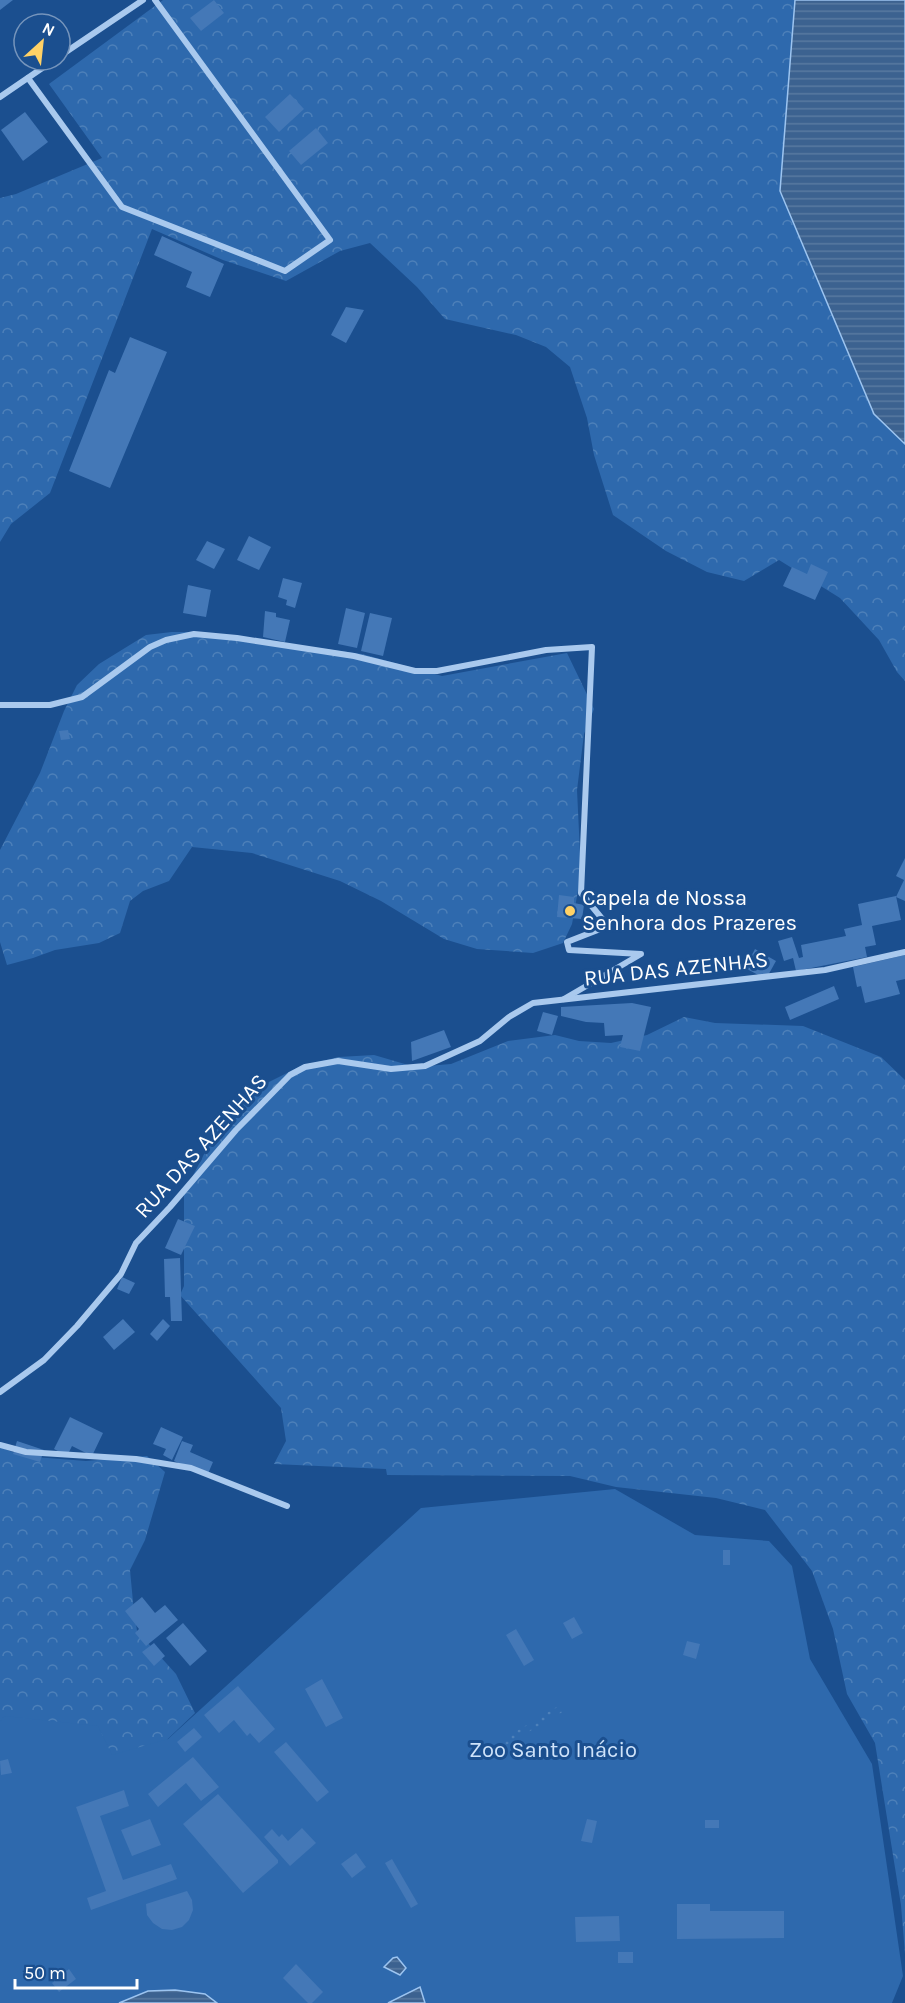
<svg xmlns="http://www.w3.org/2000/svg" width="905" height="2003" font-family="Karla,sans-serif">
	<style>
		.forest { fill: url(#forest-crowns) }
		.park { fill: #2e69ad }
		.garden { fill: url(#garden-dots) }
		.water { fill: url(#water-rules); stroke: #9cc4f0; stroke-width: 1.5 }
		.building { fill: #4478b7 }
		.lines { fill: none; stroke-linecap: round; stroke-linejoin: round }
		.minor { stroke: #a9c9ee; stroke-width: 6 }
		.poi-dot { fill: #ffd166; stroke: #1b4f8f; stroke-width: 2 }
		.labels { text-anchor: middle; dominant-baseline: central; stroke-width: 6; stroke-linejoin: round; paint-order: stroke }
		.poi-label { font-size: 22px; fill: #fff; stroke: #1b4f8f; text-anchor: start }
		.street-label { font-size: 22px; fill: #fff; stroke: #1b4f8f }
		.park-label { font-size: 22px; fill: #cfe3fa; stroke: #1b4f8f }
	</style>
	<defs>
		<pattern id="forest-crowns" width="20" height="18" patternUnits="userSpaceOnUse" patternTransform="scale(1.5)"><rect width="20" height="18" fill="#2e69ad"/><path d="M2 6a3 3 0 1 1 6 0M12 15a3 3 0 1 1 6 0" fill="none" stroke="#4d80b9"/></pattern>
		<pattern id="garden-dots" width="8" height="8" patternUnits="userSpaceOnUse" patternTransform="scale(1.5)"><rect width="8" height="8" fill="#2e69ad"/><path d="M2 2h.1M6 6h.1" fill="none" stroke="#4d80b9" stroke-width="1.8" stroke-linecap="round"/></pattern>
		<pattern id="water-rules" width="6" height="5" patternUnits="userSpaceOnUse" patternTransform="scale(1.5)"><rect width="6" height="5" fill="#3c6290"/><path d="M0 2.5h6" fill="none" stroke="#597aa1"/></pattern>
	</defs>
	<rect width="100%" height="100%" fill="#1b4f8f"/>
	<g class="forest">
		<polygon points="163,0 812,0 841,282 829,309 864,384 905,442 905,681 897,672 879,640 840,598 779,560 744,581 707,572 666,551 613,515 594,455 587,418 570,367 546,347 516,335 445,319 417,287 370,243 340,251 286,281 223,260 152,229 50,493 11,524 0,542 0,198 16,194 102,158 49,84"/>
		<polygon points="172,632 201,632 362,654 442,676 567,653 594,709 584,734 577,790 581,874 572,924 563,943 533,953 477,949 444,939 381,901 340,881 252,853 192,847 169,881 143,891 130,901 120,933 99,943 55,950 33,958 7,965 0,942 0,850 40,773 64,711 77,685 99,664 146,635"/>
		<polygon points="684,1017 715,1023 803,1026 881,1057 905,1080 905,1954 901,1905 875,1743 847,1694 833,1629 812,1571 765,1510 716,1498 616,1487 570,1476 387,1475 386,1469 274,1464 286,1441 281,1408 180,1295 184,1286 184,1193 218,1127 245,1100 269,1082 301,1066 339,1057 374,1055 415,1067 451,1064 508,1041 555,1035 579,1041 611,1043 647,1035"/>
		<polygon points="0,1447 22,1456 86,1461 147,1456 165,1472 145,1540 130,1570 133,1602 137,1631 176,1674 195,1713 114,1790 0,1725"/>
	</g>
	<polygon class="park" points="615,1489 695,1535 769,1541 792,1566 810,1659 872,1764 903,1976 892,2003 0,2003 0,1722 4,1716 98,1726 112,1755 168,1739 421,1508"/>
	<polygon class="garden" points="560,1705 564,1711 503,1747 500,1741"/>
	<g class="water">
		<polygon points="795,0 905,0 905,444 874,414 780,191"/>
		<polygon points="397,1957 406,1968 400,1975 384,1967 393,1958"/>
		<polygon points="420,1987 425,2003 388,2003"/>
		<polygon points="175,1990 205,1994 217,2003 119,2003 148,1991"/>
	</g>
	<g class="building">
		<polygon points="0,0 13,0 0,10"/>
		<polygon points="214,0 224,13 201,31 190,18"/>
		<polygon points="290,94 304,109 279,132 265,117"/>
		<polygon points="25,112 48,142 23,161 1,130"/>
		<polygon points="316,128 328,143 301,165 289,151"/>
		<polygon points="162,236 224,264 210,297 186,287 192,272 154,255"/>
		<polygon points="346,307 364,310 346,343 331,335"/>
		<polygon points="130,337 167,352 110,488 69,471 109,370 115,373"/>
		<polygon points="249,536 271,547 259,570 237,560"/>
		<polygon points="207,541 225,549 214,569 196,560"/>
		<polygon points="811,564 828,572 815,600 783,586 792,567 807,574"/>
		<polygon points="283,578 302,583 295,608 286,605 287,600 278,597"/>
		<polygon points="188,585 211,590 206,617 183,613"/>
		<polygon points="346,608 365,613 357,648 338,644"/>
		<polygon points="265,611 276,613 276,617 290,620 285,642 263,637"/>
		<polygon points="370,613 392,618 383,656 361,651"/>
		<polygon points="68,730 70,739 61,740 59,731"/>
		<polygon points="905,858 905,901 896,897 904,880 896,876"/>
		<polygon points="559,895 574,897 574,903 584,905 582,919 557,917"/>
		<polygon points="896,896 901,920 872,926 876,945 865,947 867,957 796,971 793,958 784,961 778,941 792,937 799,958 803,957 801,945 846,936 844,929 862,925 858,904"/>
		<polygon points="755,949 776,961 766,979 745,968"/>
		<polygon points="905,955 905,979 896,981 900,994 865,1003 861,986 857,987 853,967"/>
		<polygon points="834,986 839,999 790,1020 785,1007"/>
		<polygon points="632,1003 651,1007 640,1051 620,1047 623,1035 605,1036 604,1023 586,1022 561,1016 561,1007"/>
		<polygon points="543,1012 558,1016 552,1035 537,1031"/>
		<polygon points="444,1030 451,1047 412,1061 411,1042"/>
		<polygon points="178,1219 195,1226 181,1255 165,1248"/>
		<polygon points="180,1258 182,1321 171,1321 170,1297 165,1297 164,1259"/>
		<polygon points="122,1277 135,1283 129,1294 117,1289"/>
		<polygon points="123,1319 135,1332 114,1350 103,1337"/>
		<polygon points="163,1319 170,1326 157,1341 150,1334"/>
		<polygon points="70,1417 103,1433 92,1456 72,1446 67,1456 54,1449"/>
		<polygon points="161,1427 183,1437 172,1460 163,1455 166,1449 153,1444"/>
		<polygon points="17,1441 44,1450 40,1462 13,1454"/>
		<polygon points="182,1441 193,1445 190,1452 213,1462 207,1476 174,1461"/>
		<rect x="723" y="1550" width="7" height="15"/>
		<polygon points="142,1597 155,1613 165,1605 178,1620 146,1646 135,1633 139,1629 125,1611"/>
		<polygon points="574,1617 583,1633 572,1639 563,1623"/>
		<polygon points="183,1623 207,1651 190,1666 166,1638"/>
		<polygon points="516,1629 534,1660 524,1666 506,1635"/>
		<polygon points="687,1641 700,1644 696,1659 683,1655"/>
		<polygon points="154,1643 165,1656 154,1666 142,1652"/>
		<polygon points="322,1679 343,1718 326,1727 305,1689"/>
		<polygon points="238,1686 275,1729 259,1743 250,1733 247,1736 234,1720 219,1733 204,1715"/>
		<polygon points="194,1728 202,1737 185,1752 177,1742"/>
		<polygon points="286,1742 329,1792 317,1802 274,1752"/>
		<polygon points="193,1757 219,1787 201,1801 186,1783 158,1807 148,1794"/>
		<polygon points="8,1759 12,1773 1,1775 0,1761"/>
		<polygon points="124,1790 129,1806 100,1816 123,1880 171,1864 177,1879 91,1910 87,1898 106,1891 76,1807"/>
		<polygon points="218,1794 278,1860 278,1863 243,1893 183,1824"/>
		<polygon points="150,1819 161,1845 132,1856 121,1830"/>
		<polygon points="587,1819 597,1821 592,1843 581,1841"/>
		<rect x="705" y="1820" width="14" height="8"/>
		<polygon points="302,1828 316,1843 290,1866 264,1837 272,1829 279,1837 282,1834 288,1841"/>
		<polygon points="356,1853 366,1867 352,1878 341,1864"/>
		<polygon points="392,1859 418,1904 411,1908 385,1863"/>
		<polygon points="187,1891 192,1900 193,1910 189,1920 182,1927 172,1930 162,1929 153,1923 147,1915 146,1904"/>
		<polygon points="677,1904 710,1904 710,1911 784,1911 784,1938 677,1939"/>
		<polygon points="619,1916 620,1941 576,1942 575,1917"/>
		<rect x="618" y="1952" width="15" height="11"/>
		<polygon points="296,1964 323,1992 312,2003 308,2003 283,1978"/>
		<polygon points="69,1969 76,1979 59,1992 52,1983"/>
	</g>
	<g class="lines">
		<g class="minor">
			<polyline points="60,56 143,0"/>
			<polyline points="28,78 122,207 285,271 330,240 155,0"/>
			<polyline points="0,97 54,60"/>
			<polyline points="0,705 50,705 82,697 150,647 166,640 194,634 237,638 354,656 415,671 437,671 546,650 592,647 581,893 608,926 567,942 569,950 641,954 564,999"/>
			<polyline points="0,1392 44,1360 77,1326 121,1274 136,1243 170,1207 236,1130 290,1075 305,1067 338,1061 391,1069 425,1066 480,1041 509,1017 533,1003 825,970 905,952"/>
			<polyline points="0,1445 26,1452 136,1459 191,1468 287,1506"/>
		</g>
	</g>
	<circle class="poi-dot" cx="570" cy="911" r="6"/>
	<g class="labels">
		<g class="poi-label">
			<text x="582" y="898">Capela de Nossa<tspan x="582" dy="25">Senhora dos Prazeres</tspan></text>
		</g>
		<g class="street-label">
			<text transform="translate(676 969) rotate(-6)">RUA DAS AZENHAS</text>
			<text transform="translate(201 1146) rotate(-48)">RUA DAS AZENHAS</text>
		</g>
		<g class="park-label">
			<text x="553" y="1750">Zoo Santo Inácio</text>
		</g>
	</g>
	<g transform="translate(42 42) rotate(27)"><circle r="28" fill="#1b4f8f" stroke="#7695bc" stroke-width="1.5"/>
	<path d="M0-4.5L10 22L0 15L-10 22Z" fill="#ffd166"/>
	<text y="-9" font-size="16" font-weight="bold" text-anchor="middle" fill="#ffffff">N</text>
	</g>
	<path d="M15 1979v9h122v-9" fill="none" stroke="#ffffff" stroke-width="3"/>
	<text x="24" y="1979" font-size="18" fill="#ffffff" stroke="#1b4f8f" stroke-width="4.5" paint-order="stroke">50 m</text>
</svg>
